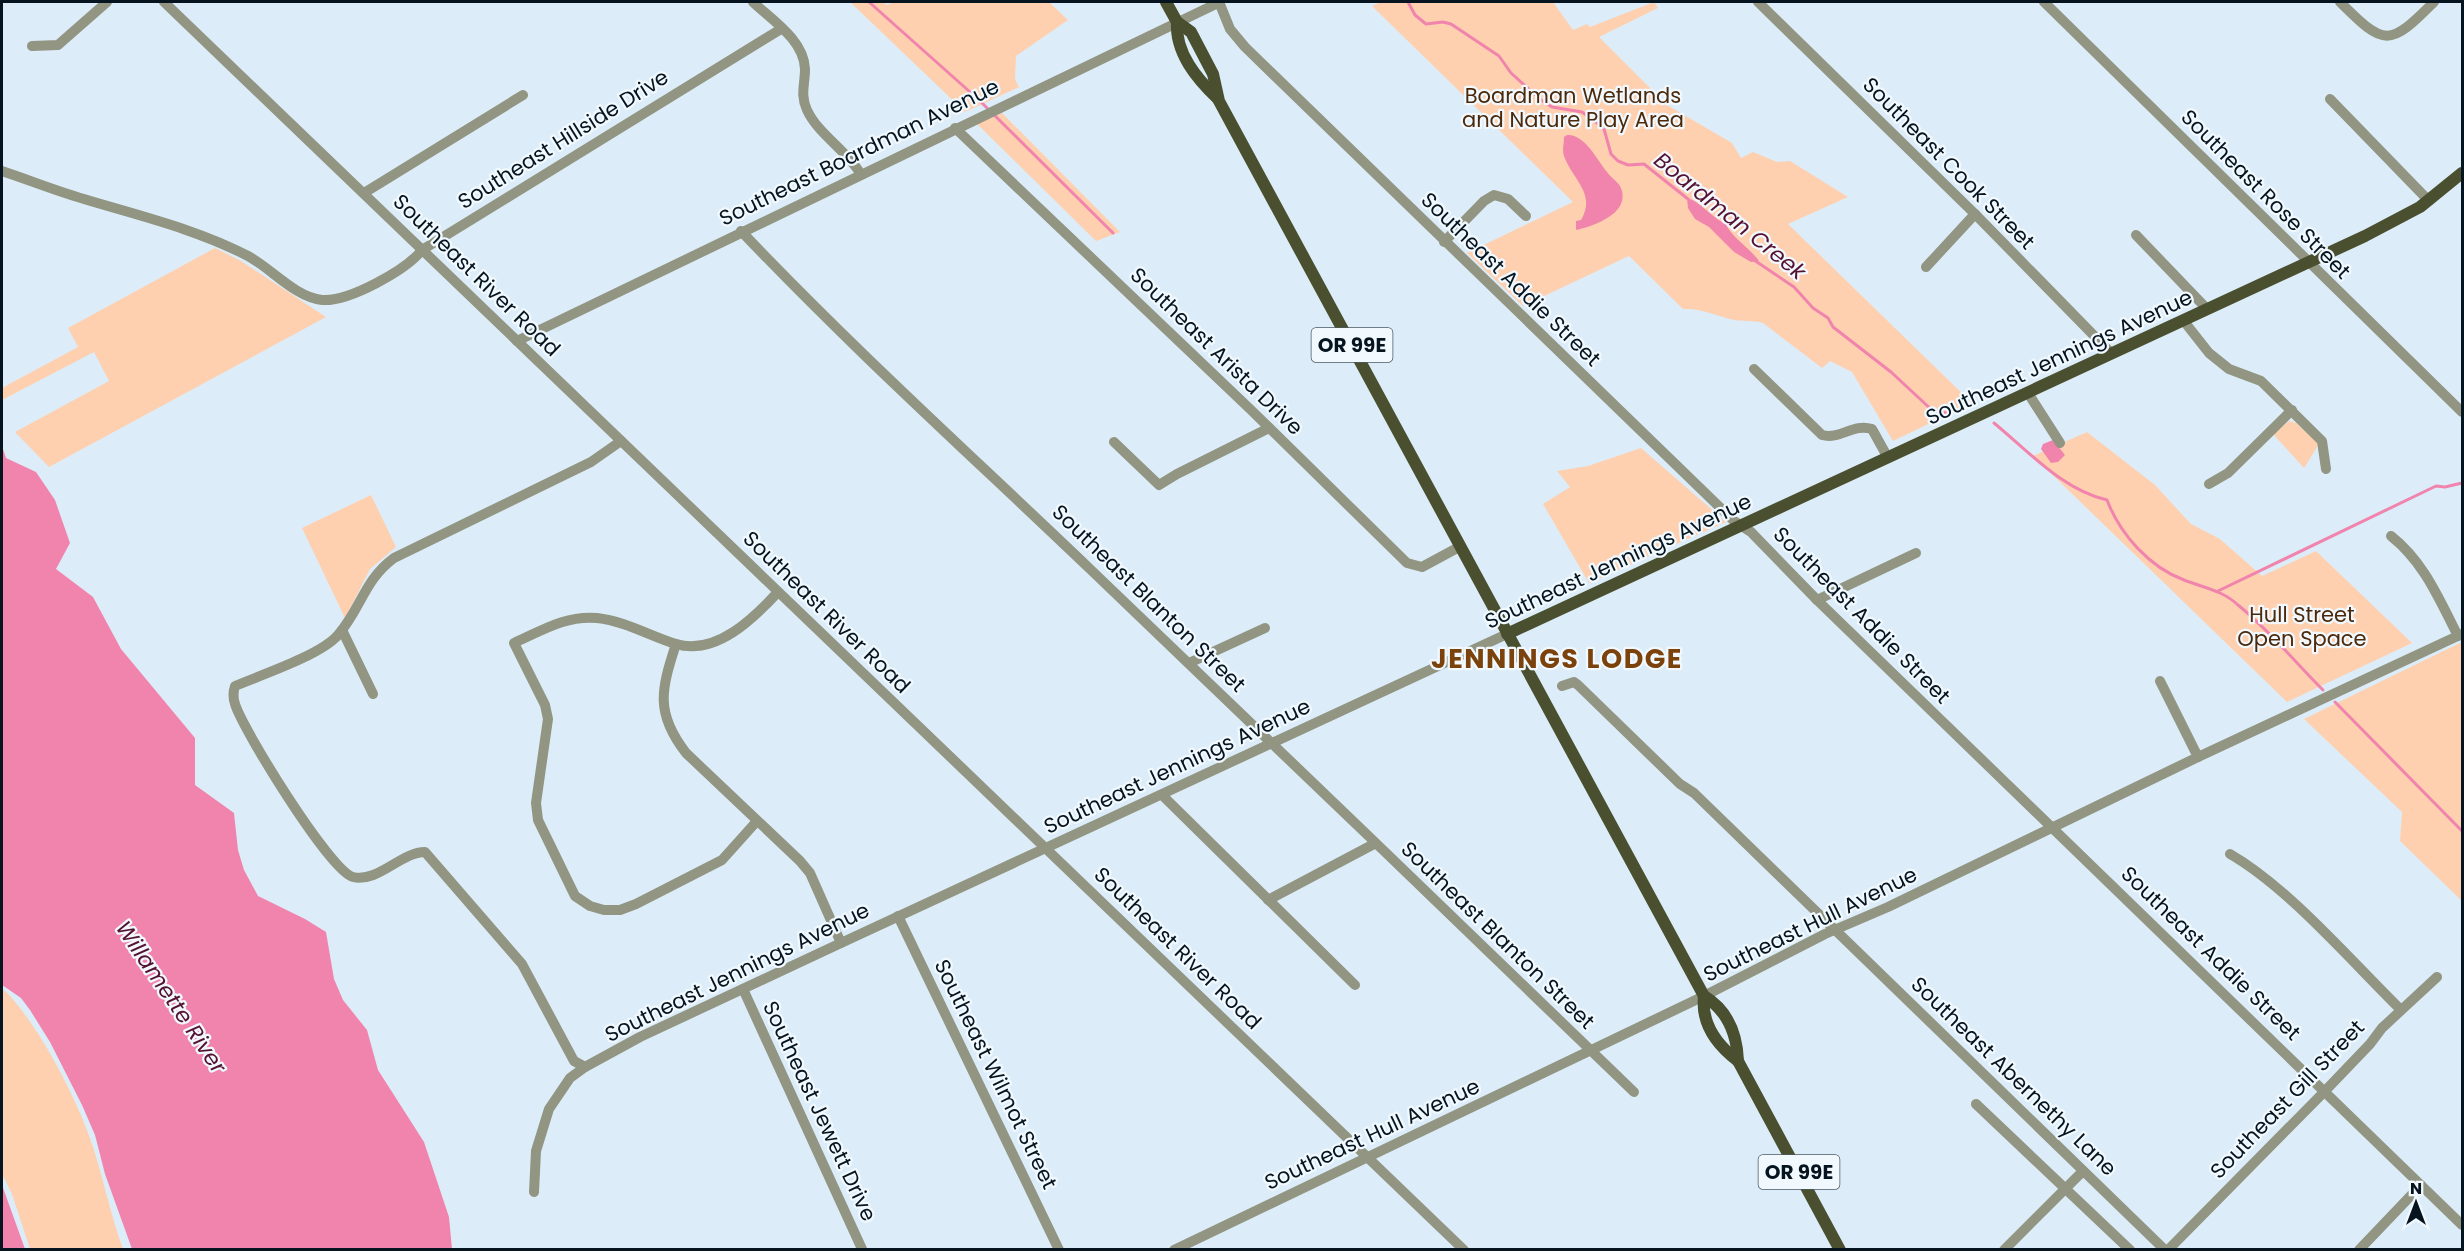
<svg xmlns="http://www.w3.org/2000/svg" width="2464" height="1251" font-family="Poppins,sans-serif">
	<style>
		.green { fill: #fed0af }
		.water { fill: #f184ad }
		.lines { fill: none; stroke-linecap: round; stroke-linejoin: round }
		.stream { stroke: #f184ad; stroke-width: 3 }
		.minor { stroke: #919582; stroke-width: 10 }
		.major { stroke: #4a502f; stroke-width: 12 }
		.labels { text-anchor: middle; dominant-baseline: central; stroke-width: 4.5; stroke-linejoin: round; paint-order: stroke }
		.shield { fill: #f1f9ff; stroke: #4c5962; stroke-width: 1.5 }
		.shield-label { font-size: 20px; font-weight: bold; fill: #05141e }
		.park-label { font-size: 21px; fill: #4c290a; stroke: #f1f9ff }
		.street-label { font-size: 21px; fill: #05141e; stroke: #f1f9ff }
		.water-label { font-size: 22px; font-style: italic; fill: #551230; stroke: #f1f9ff }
		.district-label { font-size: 27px; font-weight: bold; letter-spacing: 1.5px; fill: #7b420c; stroke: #f1f9ff }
	</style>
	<rect width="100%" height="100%" fill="#dcedf9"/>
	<g class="green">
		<polygon points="850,2 883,2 887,5 894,2 1049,2 1068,20 1016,56 1015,79 1019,87 965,112"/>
		<path d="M1381 2H1553L1573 30 1587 24 1590 27 1654 2 1658 8 1599 37 1667 105 1732 143 1741 158 1753 152 1777 162 1790 161 1848 197 1788 224 1972 403 1893 441 1852 372 1830 361 1822 368 1763 323C1753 320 1744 322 1734 320 1717 316 1701 308 1683 309L1629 256 1523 306 1467 253 1573 202 1372 6Z"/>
		<polygon points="1002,113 1120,232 1096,241 977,124"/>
		<polygon points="215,248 241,261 326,317 49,467 15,432 109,381 94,352 2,400 2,388 78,347 68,328"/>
		<polygon points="2289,421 2296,423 2319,444 2304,468 2273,434"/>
		<polygon points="2087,432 2155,485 2191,524 2220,539 2262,576 2316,551 2412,643 2287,702 2033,456"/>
		<polygon points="1641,448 1726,522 1589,583 1543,504 1570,487 1557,471 1588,466"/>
		<polygon points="371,495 396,547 370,569 345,618 302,528"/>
		<polygon points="2462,642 2462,901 2400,841 2402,812 2304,719"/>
		<path d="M2 988C36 1019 79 1102 93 1147 104 1181 111 1216 123 1249H30L12 1194 2 1174Z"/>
	</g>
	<g class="water">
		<path d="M1567 135C1585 134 1597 160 1607 172 1610 177 1617 181 1620 186 1633 212 1595 226 1576 230V221L1581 220C1597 194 1572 179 1564 156 1562 150 1564 144 1564 137Z"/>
		<path d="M1687 198C1700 201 1712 218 1726 224 1731 237 1750 248 1759 261L1751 262 1734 252 1709 227 1695 219 1688 208Z"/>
		<polygon points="2053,440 2065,455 2058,462 2051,463 2041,449 2043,444"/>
		<polygon points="2,446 6,458 36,472 55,500 70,543 56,569 93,597 121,649 195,738 195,785 234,813 238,850 244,870 258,896 305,919 326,932 334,979 343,1000 367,1030 378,1070 424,1142 449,1217 452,1249 132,1249 105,1174 95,1135 82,1105 50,1042 30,1010 21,998 2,985"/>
		<polygon points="2,1185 25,1249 2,1249"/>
	</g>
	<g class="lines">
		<g class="stream">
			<polyline points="869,2 979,100 1113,233"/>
			<polyline points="1408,2 1415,15 1426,24 1443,22 1451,24 1499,56 1511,73 1541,100 1552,107 1582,112 1597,123 1604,129 1611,154 1618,161 1628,165 1644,164 1688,199"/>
			<polyline points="1754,260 1794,287 1813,308 1828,318 1833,327 1891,372 1934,412 1949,413"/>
			<path d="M1994 423C2028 451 2063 490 2107 500 2120 534 2149 567 2184 580 2204 588 2222 590 2238 605 2269 630 2295 662 2323 690"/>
			<polyline points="2218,591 2436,486 2445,487 2462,483"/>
			<polyline points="2335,702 2462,831"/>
		</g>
		<g class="minor">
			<polyline points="164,2 1464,1250"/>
			<path d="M753 2C772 20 804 40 805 69 805 84 800 95 807 110 818 134 846 150 860 173"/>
			<polyline points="1219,2 1230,29 1245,47 1734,521 1751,532 1817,600 2462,1225"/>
			<polyline points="1758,2 1975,214 2112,354"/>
			<polyline points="2044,2 2462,412"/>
			<path d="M2340 2C2385 47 2389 47 2434 2"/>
			<polyline points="32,46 58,45 107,2"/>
			<polyline points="2330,99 2429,201"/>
			<polyline points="955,128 1250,409 1407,563 1422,567 1461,546"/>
			<path d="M2 171C29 180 56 191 84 199 140 216 196 229 248 256 272 269 295 297 322 300 349 302 406 270 422 250L781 29"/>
			<polyline points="364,193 523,95"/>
			<path d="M741 231C852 348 973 457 1090 569 1272 743 1453 917 1634 1092"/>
			<polyline points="2136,235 2207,309"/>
			<polyline points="1444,242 1484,201 1494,195 1508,199 1526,216"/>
			<polyline points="1926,267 1975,214"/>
			<polyline points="2183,320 2209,353 2229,369 2261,381 2322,441 2326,469"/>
			<polyline points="517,341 1220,2"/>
			<path d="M1754 369 1822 435C1840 440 1853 423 1872 429L1888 458"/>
			<polyline points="2028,393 2060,443"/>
			<polyline points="1114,442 1159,485 1177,474 1269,428"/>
			<polyline points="2209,484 2228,473 2292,410"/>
			<path d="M2391 536C2424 562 2439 599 2458 636"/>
			<polyline points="1817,600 1916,553"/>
			<polyline points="342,630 373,694"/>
			<path d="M676 644C661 690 655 713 686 753L800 861 810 873 841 943"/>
			<polyline points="1189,663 1265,628"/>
			<polyline points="2160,681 2198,757"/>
			<polyline points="1562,686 1574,682 1578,685 1680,784 1694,793 2165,1250"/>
			<polyline points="1162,795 1355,985"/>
			<path d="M757 821 722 860 636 904 620 910H604L590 906 575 896 538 820 536 803 548 719 545 705 514 643C541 631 566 615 597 618 625 621 650 636 676 644 716 656 754 618 778 592"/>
			<path d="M2230 854C2289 888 2351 961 2401 1010"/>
			<polyline points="1268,900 1374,844"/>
			<polyline points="898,916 1059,1250"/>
			<polyline points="743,989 862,1249"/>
			<path d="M585 1067 574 1061 522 964 425 852C401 852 378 883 353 877 330 871 243 730 235 704 233 698 233 692 235 686 261 675 321 655 338 635 361 609 364 580 394 558L591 462 621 441"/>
			<polyline points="1976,1104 2130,1250"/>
			<polyline points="534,1192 536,1151 549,1109 570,1078 585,1067 640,1037 841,943 1507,634"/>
			<polyline points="1174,1250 1704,996 1825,934 1888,907 2198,757 2462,634"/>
			<polyline points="2004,1250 2083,1171"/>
			<polyline points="2168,1250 2325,1091 2370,1044 2382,1028 2437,977"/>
			<polyline points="2359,1250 2421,1185"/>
		</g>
		<g class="major">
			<path d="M1166 2 1177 22 1191 32 1213 74 1219 101 1704 996C1727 1010 1737 1034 1738 1061L1840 1250"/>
			<path d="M1177 22C1175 53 1197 79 1218 99"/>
			<polyline points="1507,634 2365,236 2420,207 2462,173"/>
			<path d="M1704 996C1701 1023 1717 1045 1738 1061"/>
		</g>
	</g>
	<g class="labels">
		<g class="shield">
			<rect x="1311.5" y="328" width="81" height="34" rx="4.5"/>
			<rect x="1758.5" y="1155" width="81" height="34" rx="4.5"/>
		</g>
		<g class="shield-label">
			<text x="1352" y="345">OR 99E</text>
			<text x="1799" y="1172">OR 99E</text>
		</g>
		<g class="park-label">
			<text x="1573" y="95">Boardman Wetlands<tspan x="1573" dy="24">and Nature Play Area</tspan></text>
			<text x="2302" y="614">Hull Street<tspan x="2302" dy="24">Open Space</tspan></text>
		</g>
		<g class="street-label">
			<text transform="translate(563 139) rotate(-32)">Southeast Hillside Drive</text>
			<text transform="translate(859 152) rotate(-26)">Southeast Boardman Avenue</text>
			<text transform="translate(1949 163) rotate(45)">Southeast Cook Street</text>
			<text transform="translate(2266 194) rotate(45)">Southeast Rose Street</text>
			<text transform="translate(477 275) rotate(44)">Southeast River Road</text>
			<text transform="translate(1511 279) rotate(44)">Southeast Addie Street</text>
			<text transform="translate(1217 351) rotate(44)">Southeast Arista Drive</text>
			<text transform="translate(2059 357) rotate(-25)">Southeast Jennings Avenue</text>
			<text transform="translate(1618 561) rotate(-25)">Southeast Jennings Avenue</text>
			<text transform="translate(1149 598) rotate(44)">Southeast Blanton Street</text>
			<text transform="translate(827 612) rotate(44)">Southeast River Road</text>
			<text transform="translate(1862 615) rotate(45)">Southeast Addie Street</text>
			<text transform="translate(1177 766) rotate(-25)">Southeast Jennings Avenue</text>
			<text transform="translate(1810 924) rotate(-26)">Southeast Hull Avenue</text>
			<text transform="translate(1498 935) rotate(44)">Southeast Blanton Street</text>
			<text transform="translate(1178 948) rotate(44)">Southeast River Road</text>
			<text transform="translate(2211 953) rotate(44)">Southeast Addie Street</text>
			<text transform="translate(737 972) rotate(-26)">Southeast Jennings Avenue</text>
			<text transform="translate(996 1074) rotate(64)">Southeast Wilmot Street</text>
			<text transform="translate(2014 1076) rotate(44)">Southeast Abernethy Lane</text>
			<text transform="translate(2287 1099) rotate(-46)">Southeast Gill Street</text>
			<text transform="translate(820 1111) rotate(65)">Southeast Jewett Drive</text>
			<text transform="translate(1372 1134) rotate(-25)">Southeast Hull Avenue</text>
		</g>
		<g class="water-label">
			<text transform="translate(1730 216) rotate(39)">Boardman Creek</text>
			<text transform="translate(171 997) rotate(56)">Willamette River</text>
		</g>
		<g class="district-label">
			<text x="1557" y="658">JENNINGS LODGE</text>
		</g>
	</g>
	<rect width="2464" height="1251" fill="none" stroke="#05141e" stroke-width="6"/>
	<g transform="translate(2416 1203)" stroke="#f1f9ff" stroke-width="4.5" paint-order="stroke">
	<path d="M0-4.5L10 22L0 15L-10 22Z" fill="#05141e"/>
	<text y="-9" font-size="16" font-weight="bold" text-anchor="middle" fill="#05141e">N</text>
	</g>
</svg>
